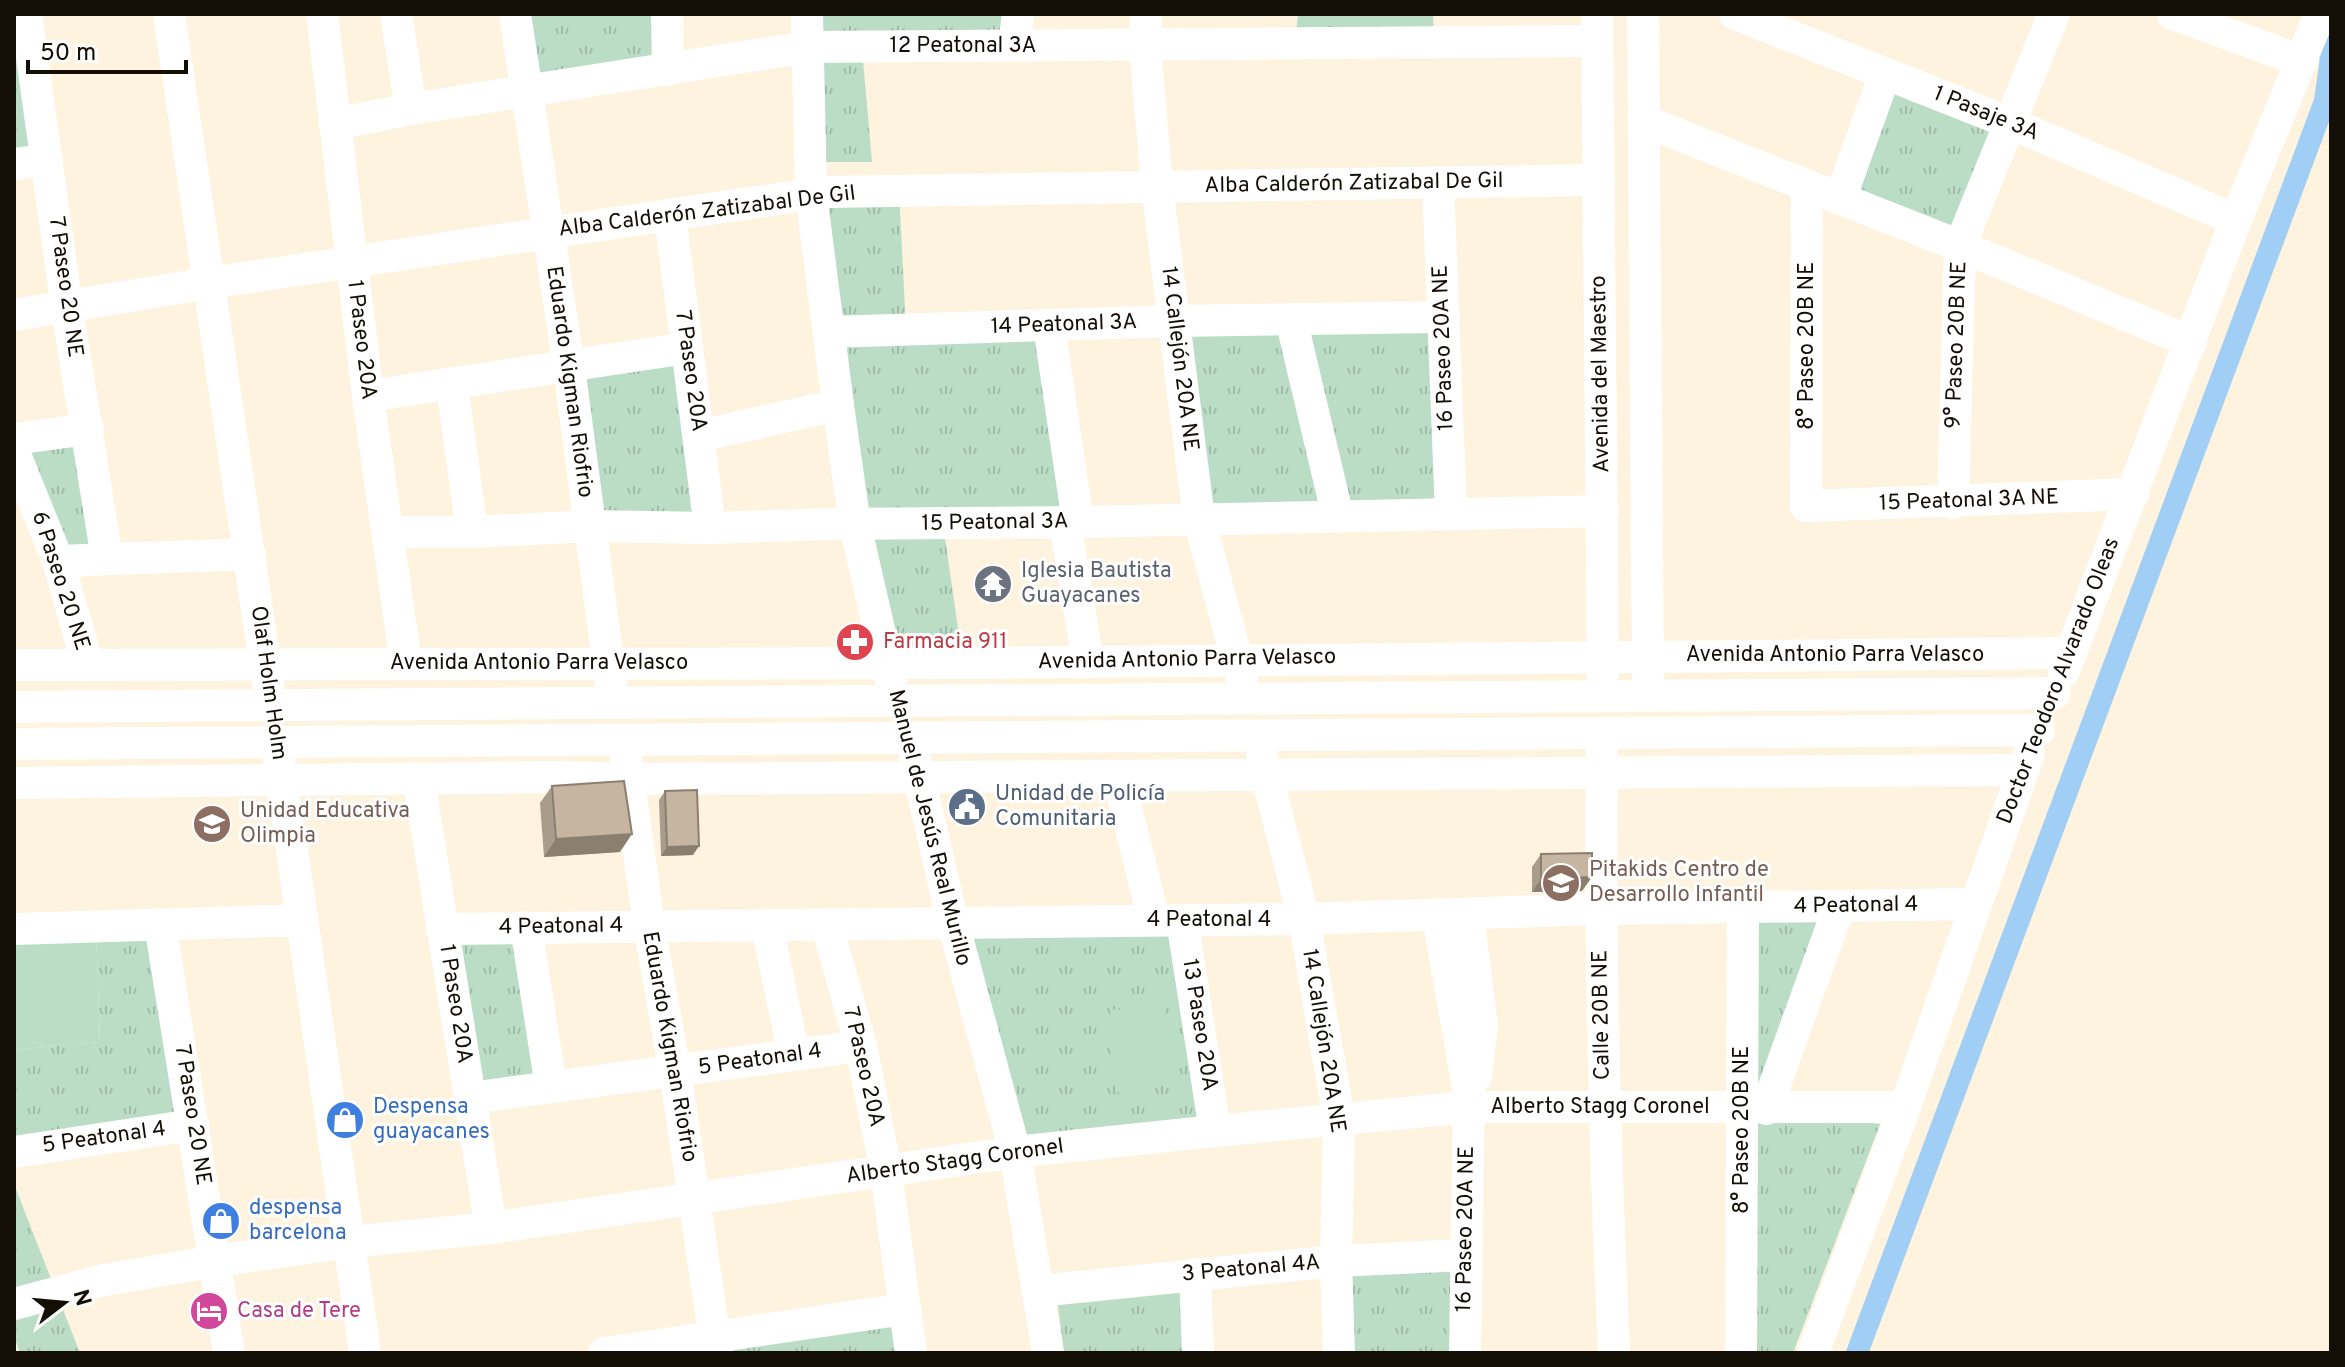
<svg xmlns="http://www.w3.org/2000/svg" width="2345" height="1367" font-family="Overpass,sans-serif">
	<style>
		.grass { fill: url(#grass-tufts) }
		.garden { fill: #bbddc5 }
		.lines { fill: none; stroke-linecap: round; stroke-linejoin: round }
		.canal { stroke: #a1cef5; stroke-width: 22 }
		.minor { stroke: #fff; stroke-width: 32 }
		.wall { fill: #aa9c8a }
		.shaded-wall { fill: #8b7f70 }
		.building { fill: #c6b5a0; stroke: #8b7f70; stroke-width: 2 }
		.labels { text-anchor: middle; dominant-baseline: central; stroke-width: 6; stroke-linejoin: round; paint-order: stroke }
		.street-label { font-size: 22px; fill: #130e06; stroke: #fff }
		.worship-label { font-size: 22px; fill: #5b616d; stroke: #fff; text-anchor: start }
		.health-label { font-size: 22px; fill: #be3a42; stroke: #fff; text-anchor: start }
		.service-label { font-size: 22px; fill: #4e5e75; stroke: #fff; text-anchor: start }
		.education-label { font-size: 22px; fill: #785e54; stroke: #fff; text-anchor: start }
		.shop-label { font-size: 22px; fill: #366cbe; stroke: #fff; text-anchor: start }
		.hotel-label { font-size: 22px; fill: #b23c85; stroke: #fff; text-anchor: start }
	</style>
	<defs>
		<pattern id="grass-tufts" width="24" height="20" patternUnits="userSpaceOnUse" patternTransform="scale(2)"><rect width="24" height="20" fill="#bbddc5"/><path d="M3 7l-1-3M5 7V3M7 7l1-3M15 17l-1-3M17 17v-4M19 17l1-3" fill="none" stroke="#a0bca8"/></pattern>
	</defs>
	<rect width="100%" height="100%" fill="#fef3df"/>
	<g class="grass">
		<polygon points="14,14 47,160 14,164"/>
		<polygon points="515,14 667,14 668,70 527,93"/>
		<polygon points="811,14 1018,14 1014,45 807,47"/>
		<polygon points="1298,14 1433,14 1434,42 1295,43"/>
		<polygon points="863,60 872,162 821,162 808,63"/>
		<polygon points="1897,88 1998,128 1952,229 1852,186"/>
		<polygon points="899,191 906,328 1049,326 1078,521 943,524 963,663 885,661 825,192"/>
		<polygon points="1443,318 1451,514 1200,519 1175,324"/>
		<polygon points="687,348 710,528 589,526 569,367"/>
		<polygon points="88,429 107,559 58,561 14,452"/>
		<polygon points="1838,907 1754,1108 1880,1124 1793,1353 1742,1353 1743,909"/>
		<polygon points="1182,920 1215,1131 1015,1152 953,923"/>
		<polygon points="96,926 151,932 183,1118 14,1144 14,1050 100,1042"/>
		<polygon points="526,927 551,1087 470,1098 442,929"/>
		<polygon points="14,1184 80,1353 20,1353 14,1336"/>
		<polygon points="1464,1255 1465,1353 1339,1353 1336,1261"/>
		<polygon points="1194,1283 1199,1353 1064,1353 1057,1299"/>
		<polygon points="905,1309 911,1353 717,1353"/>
	</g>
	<g class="garden">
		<polygon points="96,926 100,1042 14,1050 14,929"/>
		<polygon points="1165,1005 1174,1084 1116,1093 1110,1010"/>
	</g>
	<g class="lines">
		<polyline class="canal" points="1857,1353 2325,101 2331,58 2313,19"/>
		<g class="minor">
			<polyline points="26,14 67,308 107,559"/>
			<polyline points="169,14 268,684"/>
			<polyline points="322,14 368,396 406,664"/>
			<polyline points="396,14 411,109"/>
			<polyline points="515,14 569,367 611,684"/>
			<polyline points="667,14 668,70"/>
			<polyline points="807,14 811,194 838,405 855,525 891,681"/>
			<polyline points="1146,14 1145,45 1157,187 1199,519 1242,678"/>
			<polyline points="1597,14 1603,674"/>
			<polyline points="1643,14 1648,675"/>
			<polyline points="1735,14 2010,123 2236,220"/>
			<polyline points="2173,14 2302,61"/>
			<polyline points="1014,45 1018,14"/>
			<polyline points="1644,121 1960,246 2191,342"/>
			<polyline points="335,124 411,109 807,47 1597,41"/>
			<polyline points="14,164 47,160"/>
			<polyline points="1438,182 1451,514"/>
			<polyline points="1807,186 1806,506 2133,494"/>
			<polyline points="1840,199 1885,74"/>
			<polyline points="670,215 710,528"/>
			<polyline points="14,315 209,283 825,192 1599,180"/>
			<polyline points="1291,319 1338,517"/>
			<polyline points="1049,326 1078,522"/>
			<polyline points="829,332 1175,321 1444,317"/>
			<polyline points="452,385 472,532"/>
			<polyline points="368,396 687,348"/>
			<polyline points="699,436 838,405"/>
			<polyline points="14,439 88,429"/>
			<polyline points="14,452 58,561 88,665"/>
			<polyline points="1953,503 1960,246 2054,14"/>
			<polyline points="1065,523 1088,661"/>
			<polyline points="388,532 472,532 589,526 710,528 832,524 1078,522 1603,511"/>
			<polyline points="58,561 250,554"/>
			<polyline points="14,665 963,663 2071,653"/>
			<polyline points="2064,671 2236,220 2320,14"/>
			<polyline points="14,707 2055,693"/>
			<polyline points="14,744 2039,730"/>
			<path d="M1602 752C1599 953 1605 1153 1614 1353"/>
			<polyline points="1262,757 1304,919 1339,1118 1336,1261 1339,1353"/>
			<polyline points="626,759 649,926 675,1071 717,1353"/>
			<polyline points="915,759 953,923 1015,1152 1048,1353"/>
			<polyline points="279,761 365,1353"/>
			<polyline points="1118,776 1154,920"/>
			<polyline points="419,780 491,1228"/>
			<polyline points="14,783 549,777 629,779 2022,770"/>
			<polyline points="1468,915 1482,1026 1476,1076"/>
			<polyline points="1438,917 1469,1094 1465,1353"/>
			<polyline points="1182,920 1215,1131"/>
			<polyline points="160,924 229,1353"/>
			<polyline points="767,926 794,1055"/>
			<polyline points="827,926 861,1046 886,1171 911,1353"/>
			<polyline points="526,927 551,1087"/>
			<polyline points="14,929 302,920"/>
			<polyline points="442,929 1304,919 1601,909 1975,904"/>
			<polyline points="470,1098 861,1046"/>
			<polyline points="1766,1109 1839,907"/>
			<polyline points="14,1152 193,1125"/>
			<polyline points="1195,1274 1198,1353"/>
			<polyline points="1038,1291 1336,1261 1464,1255"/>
			<polyline points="14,1304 104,1280 216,1261 349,1242 491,1228 1015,1152 1215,1131 1469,1107 1905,1107"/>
			<polyline points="604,1353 905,1309"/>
			<polyline points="1741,1353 1743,908"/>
			<polyline points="1813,1353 1905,1107 2029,754"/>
		</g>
	</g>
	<g class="wall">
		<polygon points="552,786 620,852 544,857 540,803"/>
		<polygon points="665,791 693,855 661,856 659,800"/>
		<polygon points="1541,854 1582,891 1532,892 1532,867"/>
	</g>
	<g class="shaded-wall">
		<polygon points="632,834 620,852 544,857 556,839"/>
		<polygon points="699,846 693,855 661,856 667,847"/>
		<polygon points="1592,877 1582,891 1532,892 1541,879"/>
	</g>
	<g class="building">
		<polygon points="624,781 632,834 556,839 552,786"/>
		<polygon points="697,790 699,846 667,847 665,791"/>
		<polygon points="1592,853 1592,877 1541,879 1541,854"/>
	</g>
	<defs>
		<g id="temple-disc" transform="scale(2)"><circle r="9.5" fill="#6b7280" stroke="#fff"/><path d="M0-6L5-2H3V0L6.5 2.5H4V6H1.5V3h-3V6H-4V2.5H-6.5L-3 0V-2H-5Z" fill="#fff"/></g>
		<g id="pharmacy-disc" transform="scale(2)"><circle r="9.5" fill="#e0444e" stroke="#fff"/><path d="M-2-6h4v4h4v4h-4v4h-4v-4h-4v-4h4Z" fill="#fff"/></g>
		<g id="civic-disc" transform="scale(2)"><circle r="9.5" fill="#5c6f8a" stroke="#fff"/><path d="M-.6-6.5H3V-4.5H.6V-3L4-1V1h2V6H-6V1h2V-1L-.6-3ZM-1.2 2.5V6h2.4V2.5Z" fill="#fff"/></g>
		<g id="school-disc" transform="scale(2)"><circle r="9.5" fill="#8d6e63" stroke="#fff"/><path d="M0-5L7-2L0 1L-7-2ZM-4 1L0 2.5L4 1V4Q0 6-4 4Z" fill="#fff"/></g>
		<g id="shop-disc" transform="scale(2)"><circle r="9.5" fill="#3f7fe0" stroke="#fff"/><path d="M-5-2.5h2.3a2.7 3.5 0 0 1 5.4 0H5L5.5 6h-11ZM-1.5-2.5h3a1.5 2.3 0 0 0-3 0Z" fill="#fff"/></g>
		<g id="hotel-disc" transform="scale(2)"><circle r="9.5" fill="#d1479c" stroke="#fff"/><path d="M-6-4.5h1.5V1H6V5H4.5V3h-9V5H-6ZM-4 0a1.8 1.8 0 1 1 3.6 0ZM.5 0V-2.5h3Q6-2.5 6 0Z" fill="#fff"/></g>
	</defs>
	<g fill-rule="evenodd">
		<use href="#temple-disc" x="993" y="584"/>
		<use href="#pharmacy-disc" x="855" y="642"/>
		<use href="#civic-disc" x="967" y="807"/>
		<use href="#school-disc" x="212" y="824"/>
		<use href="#school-disc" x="1561" y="883"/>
		<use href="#shop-disc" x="345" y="1120"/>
		<use href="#shop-disc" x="221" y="1221"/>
		<use href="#hotel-disc" x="209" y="1311"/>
	</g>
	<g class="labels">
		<g class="street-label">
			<text x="963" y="46">12 Peatonal 3A</text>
			<text transform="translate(1986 114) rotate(22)">1 Pasaje 3A</text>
			<text transform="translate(1354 184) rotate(-1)">Alba Calderón Zatizabal De Gil</text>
			<text transform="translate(707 212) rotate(-7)">Alba Calderón Zatizabal De Gil</text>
			<text transform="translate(65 287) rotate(82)">7 Paseo 20 NE</text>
			<text transform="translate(1064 325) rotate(-2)">14 Peatonal 3A</text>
			<text transform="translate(361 340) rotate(83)">1 Paseo 20A</text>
			<text transform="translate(1957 345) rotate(-88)">9° Paseo 20B NE</text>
			<text transform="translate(1807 346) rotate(-90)">8° Paseo 20B NE</text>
			<text transform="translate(1444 348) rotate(-92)">16 Paseo 20A NE</text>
			<text transform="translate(1179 359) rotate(83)">14 Callejón 20A NE</text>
			<text transform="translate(690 371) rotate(82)">7 Paseo 20A</text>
			<text transform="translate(1601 374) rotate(-91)">Avenida del Maestro</text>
			<text transform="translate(569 382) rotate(82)">Eduardo Kigman Riofrio</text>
			<text transform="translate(1969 501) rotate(-2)">15 Peatonal 3A NE</text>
			<text transform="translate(995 523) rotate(-1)">15 Peatonal 3A</text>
			<text transform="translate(60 581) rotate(72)">6 Paseo 20 NE</text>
			<text x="1835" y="655">Avenida Antonio Parra Velasco</text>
			<text transform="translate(1187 660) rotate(-1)">Avenida Antonio Parra Velasco</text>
			<text x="539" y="663">Avenida Antonio Parra Velasco</text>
			<text transform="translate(2059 681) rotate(-69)">Doctor Teodoro Alvarado Oleas</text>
			<text transform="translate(268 683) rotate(82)">Olaf Holm Holm</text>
			<text transform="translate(929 828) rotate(76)">Manuel de Jesús Real Murillo</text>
			<text transform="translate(1856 906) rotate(-1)">4 Peatonal 4</text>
			<text x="1209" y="920">4 Peatonal 4</text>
			<text transform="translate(561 927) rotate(-1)">4 Peatonal 4</text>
			<text transform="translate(455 1004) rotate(81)">1 Paseo 20A</text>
			<text transform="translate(1602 1015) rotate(-91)">Calle 20B NE</text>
			<text transform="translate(1199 1025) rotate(81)">13 Paseo 20A</text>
			<text transform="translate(1323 1041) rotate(81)">14 Callejón 20A NE</text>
			<text transform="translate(669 1047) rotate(80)">Eduardo Kigman Riofrio</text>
			<text transform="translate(760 1060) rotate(-8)">5 Peatonal 4</text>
			<text transform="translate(863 1067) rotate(77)">7 Paseo 20A</text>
			<text x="1600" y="1107">Alberto Stagg Coronel</text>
			<text transform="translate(192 1115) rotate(81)">7 Paseo 20 NE</text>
			<text transform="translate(1742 1130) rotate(-90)">8° Paseo 20B NE</text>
			<text transform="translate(104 1138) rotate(-8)">5 Peatonal 4</text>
			<text transform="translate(955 1162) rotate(-8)">Alberto Stagg Coronel</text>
			<text transform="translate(1466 1229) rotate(-89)">16 Paseo 20A NE</text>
			<text transform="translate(1251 1269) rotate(-5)">3 Peatonal 4A</text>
		</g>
		<g class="worship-label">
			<text x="1021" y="571">Iglesia Bautista<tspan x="1021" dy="25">Guayacanes</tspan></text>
		</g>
		<g class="health-label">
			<text x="883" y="642">Farmacia 911</text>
		</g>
		<g class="service-label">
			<text x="995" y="794">Unidad de Policía<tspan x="995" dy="25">Comunitaria</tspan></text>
		</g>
		<g class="education-label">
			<text x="240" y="811">Unidad Educativa<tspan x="240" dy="25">Olimpia</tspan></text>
			<text x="1589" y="870">Pitakids Centro de<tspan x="1589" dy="25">Desarrollo Infantil</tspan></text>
		</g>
		<g class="shop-label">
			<text x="373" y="1107">Despensa<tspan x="373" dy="25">guayacanes</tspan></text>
			<text x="249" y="1208">despensa<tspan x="249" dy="25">barcelona</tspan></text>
		</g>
		<g class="hotel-label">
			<text x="237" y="1311">Casa de Tere</text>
		</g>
	</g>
	<rect width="2345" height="1367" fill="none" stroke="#130e06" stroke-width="32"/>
	<g transform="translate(64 1303) rotate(74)" stroke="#ffffff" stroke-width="6" paint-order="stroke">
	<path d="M0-6L14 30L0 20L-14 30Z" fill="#130e06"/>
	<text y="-12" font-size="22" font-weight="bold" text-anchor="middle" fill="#130e06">N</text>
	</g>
	<path d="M28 60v12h158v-12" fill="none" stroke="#130e06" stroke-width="4"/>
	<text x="40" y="60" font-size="24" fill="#130e06" stroke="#ffffff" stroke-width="6" paint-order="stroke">50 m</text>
</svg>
